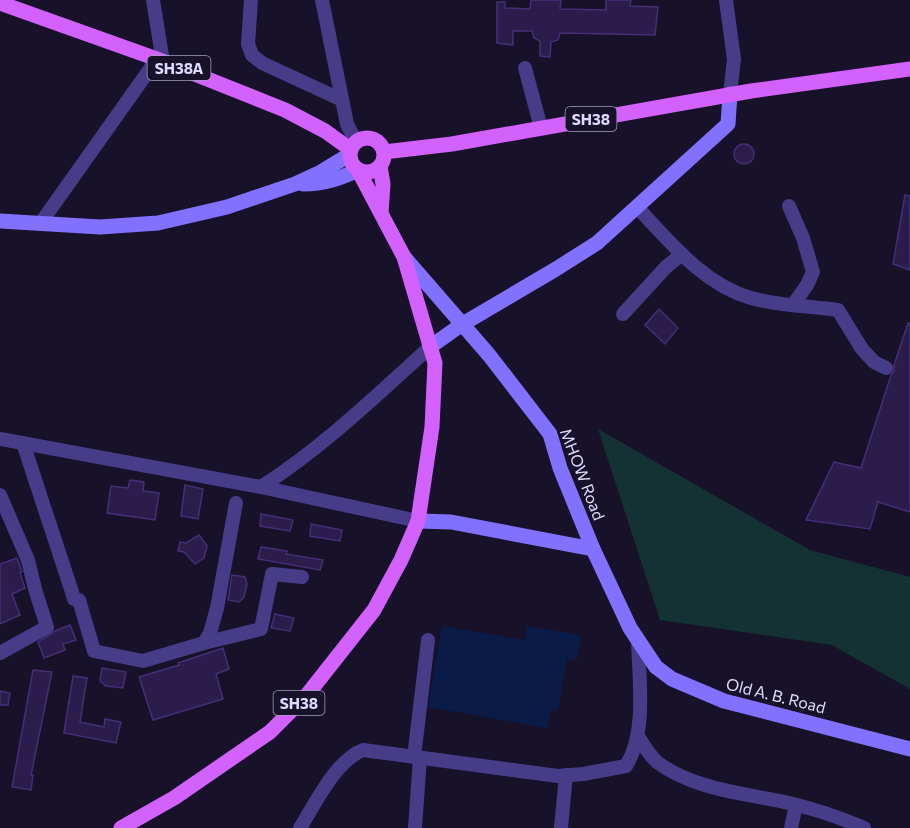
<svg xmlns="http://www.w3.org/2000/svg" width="910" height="828" font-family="Commissioner,sans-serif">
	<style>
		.green { fill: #143234 }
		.water { fill: #0b1b48 }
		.building { fill: #2a1d4b; stroke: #442f77; stroke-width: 1.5 }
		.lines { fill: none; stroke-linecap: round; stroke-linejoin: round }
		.street { stroke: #463c88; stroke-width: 14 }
		.secondary { stroke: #8271fe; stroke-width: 15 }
		.primary { stroke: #d361fe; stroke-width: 15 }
		.labels { text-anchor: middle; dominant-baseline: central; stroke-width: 5; stroke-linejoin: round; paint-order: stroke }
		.shield { fill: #17112a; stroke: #a49ebf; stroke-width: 1.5 }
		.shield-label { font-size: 15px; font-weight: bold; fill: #e1daff }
		.street-label { font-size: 16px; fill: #e1daff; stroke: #17112a }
	</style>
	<rect width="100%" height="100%" fill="#17112a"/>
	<polygon class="green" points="598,429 810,550 910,577 910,689 832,645 660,620"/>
	<polygon class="water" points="442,626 525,640 527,626 581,635 577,660 567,659 558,710 551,709 548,728 428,707"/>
	<g class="building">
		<polygon points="531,0 561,0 560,9 606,10 606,0 631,0 630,6 658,7 655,35 560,33 558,40 551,42 550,57 540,56 540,41 534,38 532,31 513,31 513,45 497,43 497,2 505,2 505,8 530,9"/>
		<circle cx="744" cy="154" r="10"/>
		<polygon points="905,195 910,196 910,270 893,264"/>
		<polygon points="659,309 678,328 665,344 645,325"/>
		<polygon points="908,323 910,323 910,512 878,502 870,529 806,520 834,462 861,468 891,375 894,371 894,365"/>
		<polygon points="130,480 144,482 143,491 159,493 155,520 107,513 111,486 128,488"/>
		<polygon points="185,485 203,489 198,519 181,516"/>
		<polygon points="261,514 293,520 290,531 260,526"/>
		<polygon points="311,524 342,530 340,541 310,536"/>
		<polygon points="199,535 207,546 204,558 195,564 184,552 178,551 180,542 186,543"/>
		<polygon points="261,547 287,551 286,554 323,560 320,570 258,559"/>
		<polygon points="17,558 22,572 20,573 25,588 12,594 20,615 0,624 0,564"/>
		<polygon points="232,575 245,577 247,584 244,597 239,602 228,600"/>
		<polygon points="275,614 294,618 290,631 271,628"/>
		<polygon points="70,625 76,640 63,644 65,650 44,658 38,642 55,631"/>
		<polygon points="223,648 229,669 216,674 223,699 153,720 139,677 179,665 178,663"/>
		<polygon points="102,668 126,672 123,688 106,686 100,681"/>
		<polygon points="33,670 52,672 31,775 33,775 31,790 12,787"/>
		<polygon points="73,676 87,678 80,722 104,727 105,719 121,722 116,743 64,733"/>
		<polygon points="0,691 10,693 8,705 0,705"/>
	</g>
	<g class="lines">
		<g class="street">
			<polyline points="153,0 163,62"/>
			<polyline points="251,0 248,44 252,55 262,63 342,100"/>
			<polyline points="322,0 347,124 356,142"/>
			<polyline points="726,0 734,59 730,94"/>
			<polyline points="525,68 541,128"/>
			<polyline points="789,206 803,238 813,272 807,285 793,305"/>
			<path d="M637 207C670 242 703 284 751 298 779 306 810 306 838 310L862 349 874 362 886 368"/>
			<polyline points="40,224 157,59"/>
			<polyline points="623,314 666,267 682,254"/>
			<polyline points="0,439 261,487 418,521"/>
			<polyline points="23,443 71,589 74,599 79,600 94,651 143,661 204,643 210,633 217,608 236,503"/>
			<path d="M261 487C323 447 376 396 430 347"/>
			<polyline points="0,495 28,560 35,589 47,627 0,653"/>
			<polyline points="204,643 261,629 272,574 302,577"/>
			<path d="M638 736C644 746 649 755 657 762 694 790 745 793 789 803 815 809 839 817 864 828"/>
			<polyline points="414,757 428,640"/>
			<path d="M300 828C315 804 336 760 363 750L558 776 583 774 626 766C647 732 639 680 638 641"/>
			<polyline points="415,828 420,758"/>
			<polyline points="561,828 566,775"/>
			<polyline points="791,828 796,805"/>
		</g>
		<g class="secondary">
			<path d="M303 184C324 184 339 179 358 170"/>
			<polyline points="0,221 100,227 158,223 227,207 295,184 321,172 349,155"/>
			<polyline points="404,257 489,355 550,434 560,468 593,549 630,628 656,667 672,679 724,701 910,749"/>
			<polyline points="430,347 461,325 556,269 597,243 728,124 730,94"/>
			<polyline points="418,521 451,522 593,549"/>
		</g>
		<g class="primary">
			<polyline points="0,3 157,59 285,110 325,131 350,149"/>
			<circle cx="367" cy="155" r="17"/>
			<polyline points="384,152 452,144 751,91 910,69"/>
			<polyline points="380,166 383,184 381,213"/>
			<polyline points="121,828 174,798 270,732 307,695 374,610 401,560 418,521 432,427 435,363 404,257 358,170"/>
		</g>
	</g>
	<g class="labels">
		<g class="shield">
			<rect x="147.5" y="56" width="63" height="24" rx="4.5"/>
			<rect x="565.5" y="107" width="51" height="24" rx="4.5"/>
			<rect x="273.5" y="691" width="51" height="24" rx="4.5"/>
		</g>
		<g class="shield-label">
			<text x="179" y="68">SH38A</text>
			<text x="591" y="119">SH38</text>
			<text x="299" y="703">SH38</text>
		</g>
		<g class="street-label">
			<text transform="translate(583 474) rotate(69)">MHOW Road</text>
			<text transform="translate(776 695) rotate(14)">Old A. B. Road</text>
		</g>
	</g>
</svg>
